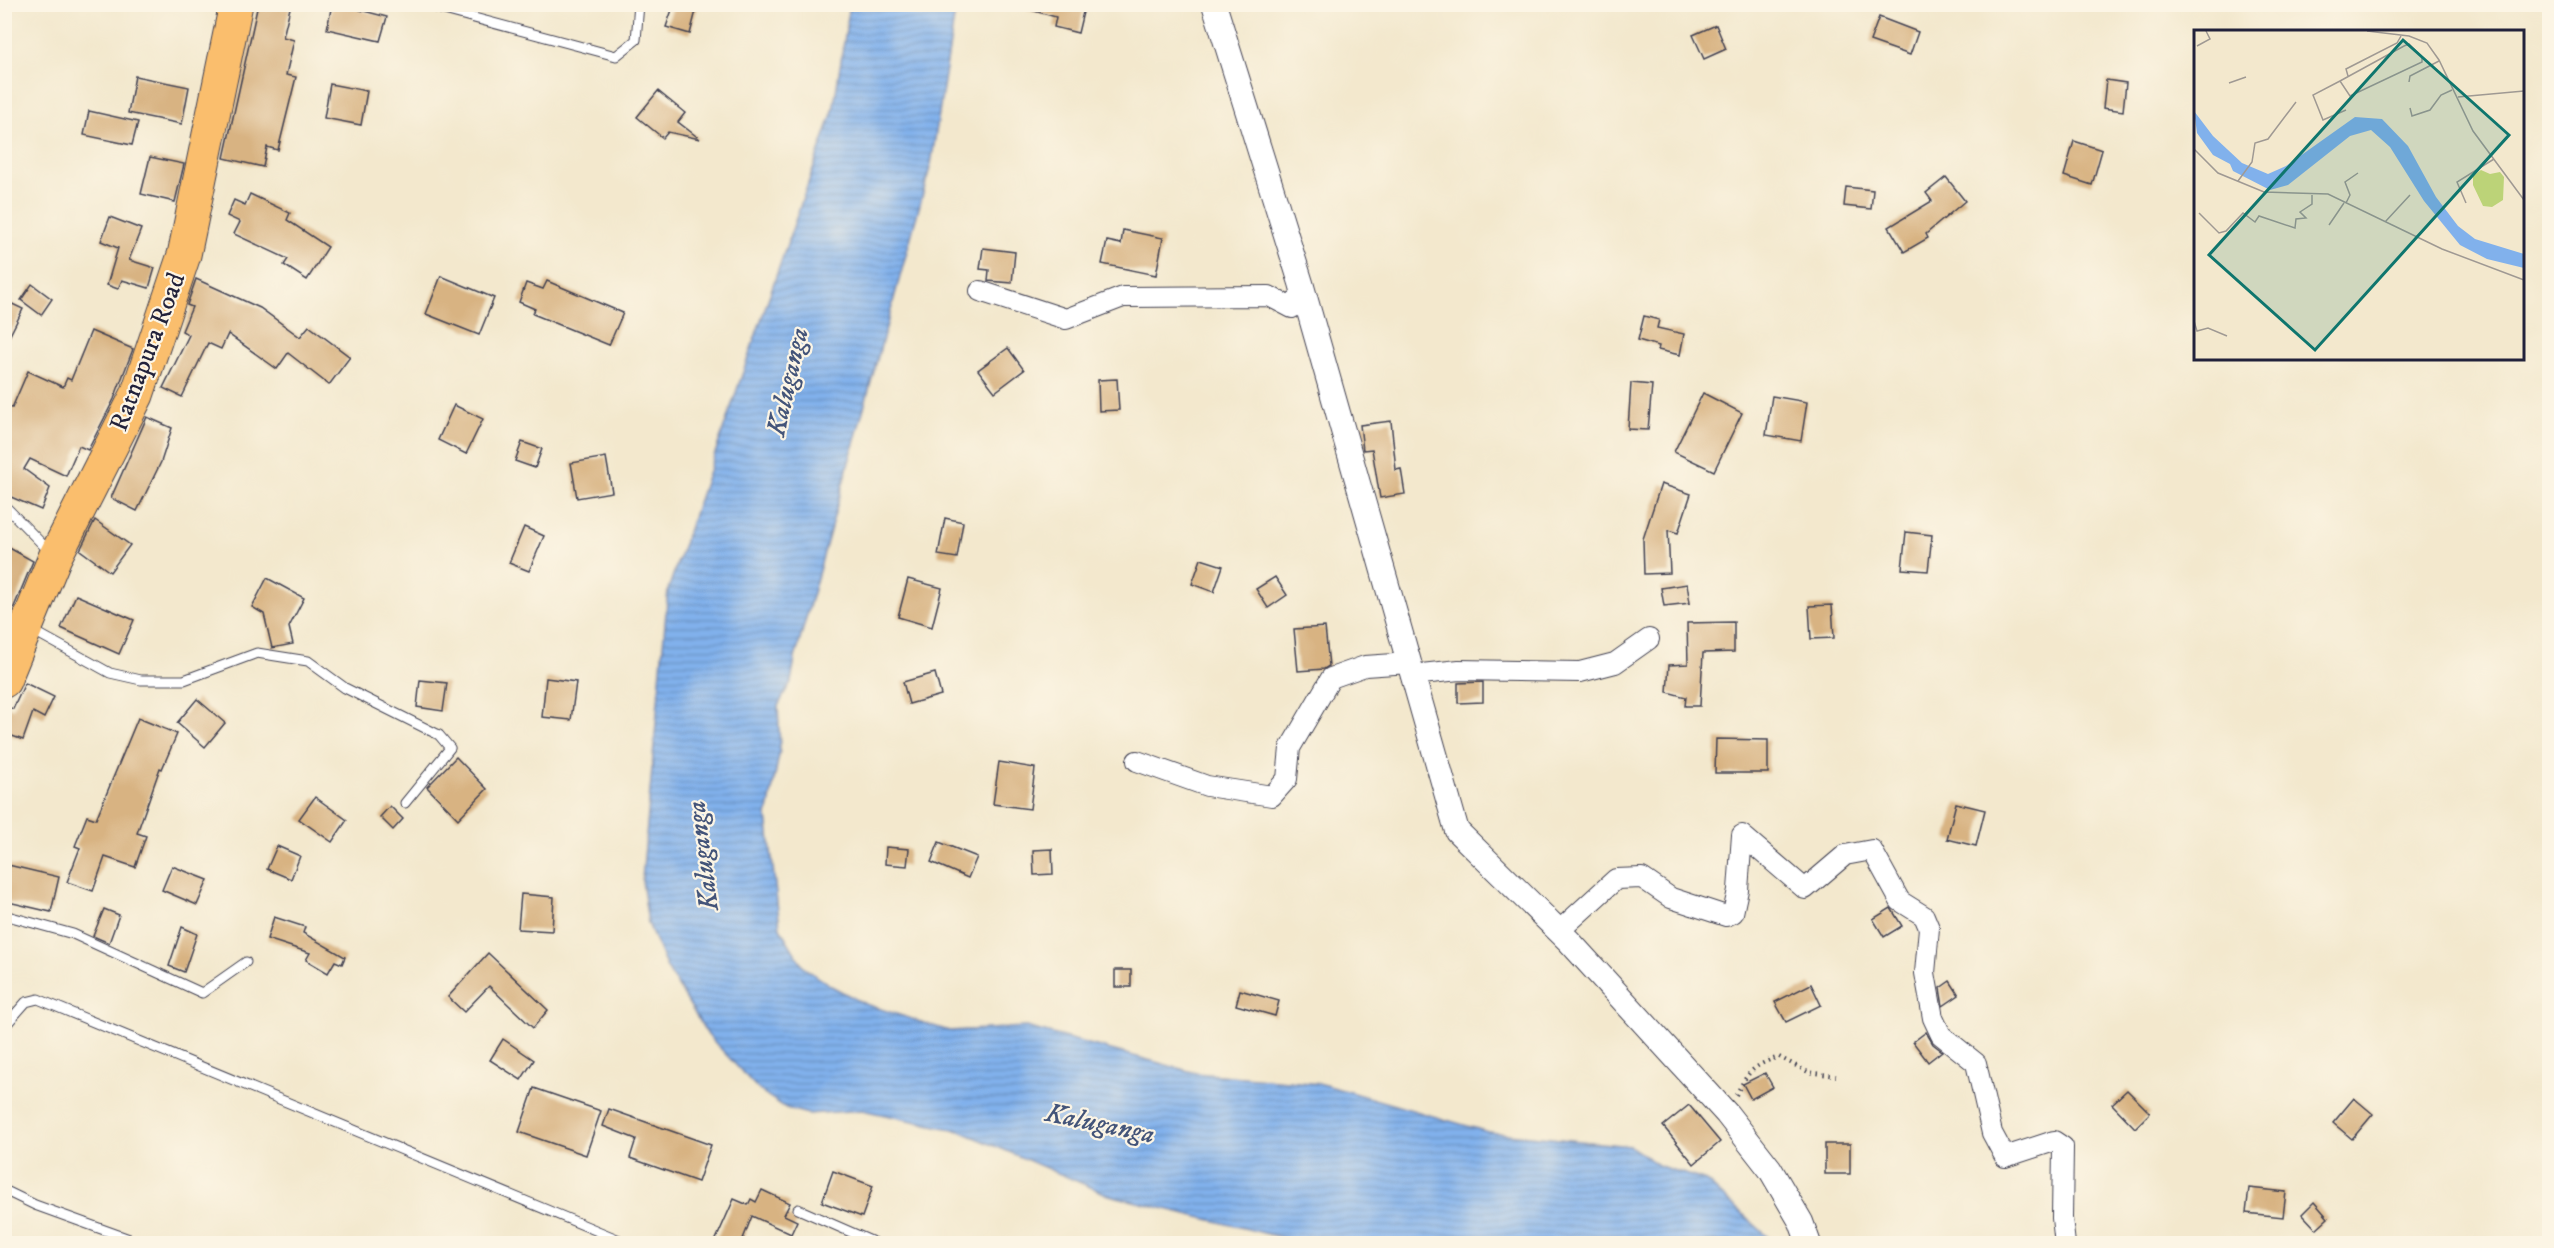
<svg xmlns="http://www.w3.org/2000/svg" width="2554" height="1248" font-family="'IM FELL DW Pica',serif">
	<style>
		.water { fill: url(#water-rules); stroke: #526a94; stroke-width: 1.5 }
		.building { fill: #d8b382 }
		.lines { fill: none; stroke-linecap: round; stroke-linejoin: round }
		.service-casing { stroke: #414051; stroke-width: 11 }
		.minor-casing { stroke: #414051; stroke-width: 22 }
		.tertiary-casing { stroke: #414051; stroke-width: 26 }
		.trunk-casing { stroke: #414051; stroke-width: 35 }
		.path { stroke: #414051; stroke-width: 4; stroke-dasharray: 1.5 4.5; stroke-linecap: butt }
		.service { stroke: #fff; stroke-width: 9 }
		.minor { stroke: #fff; stroke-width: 20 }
		.tertiary { stroke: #fff; stroke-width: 24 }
		.trunk { stroke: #fabe6d; stroke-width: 33 }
		.labels { text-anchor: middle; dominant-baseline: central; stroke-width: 4.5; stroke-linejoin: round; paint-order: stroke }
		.street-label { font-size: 26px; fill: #22223b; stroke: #fcf5e5 }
		.water-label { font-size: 27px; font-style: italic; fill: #435479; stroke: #fcf5e5 }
		.inset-road { fill: none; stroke: #9f9993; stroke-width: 1.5 }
		.view { fill: #0f766e; fill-opacity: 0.15; stroke: #0f766e; stroke-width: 3 }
		.inset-edge { fill: none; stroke: #22223b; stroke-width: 3 }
	</style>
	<defs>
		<pattern id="water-rules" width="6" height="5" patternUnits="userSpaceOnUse" patternTransform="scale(1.5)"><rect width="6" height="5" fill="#81b1ec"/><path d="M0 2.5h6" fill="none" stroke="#6990c0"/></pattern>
	</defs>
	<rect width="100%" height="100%" fill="#fcf5e5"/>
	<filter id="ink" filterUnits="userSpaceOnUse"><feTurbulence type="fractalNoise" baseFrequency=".0167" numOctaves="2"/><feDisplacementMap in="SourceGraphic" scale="12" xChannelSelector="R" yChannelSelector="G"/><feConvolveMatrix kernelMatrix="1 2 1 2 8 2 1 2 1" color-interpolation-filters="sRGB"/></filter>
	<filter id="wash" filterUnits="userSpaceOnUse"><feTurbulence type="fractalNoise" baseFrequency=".008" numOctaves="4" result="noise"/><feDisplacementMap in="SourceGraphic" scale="24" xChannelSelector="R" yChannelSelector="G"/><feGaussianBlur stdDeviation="1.35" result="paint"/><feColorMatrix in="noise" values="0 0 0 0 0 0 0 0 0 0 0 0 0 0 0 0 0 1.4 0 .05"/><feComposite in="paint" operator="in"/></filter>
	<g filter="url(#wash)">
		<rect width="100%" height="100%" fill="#f3e8cd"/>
		<polygon class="water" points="850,4 956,5 931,164 795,658 791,682 778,706 780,750 767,816 780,928 803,967 833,987 865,1004 949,1031 1026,1027 1196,1073 1322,1084 1488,1132 1630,1146 1660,1166 1706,1181 1767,1236 1771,1243 1304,1243 1109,1195 960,1131 862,1110 808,1114 786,1108 759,1090 708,1035 667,968 648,923 642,880 668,590 833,111"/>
		<g id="blocks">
			<g class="building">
				<polygon points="258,4 291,4 283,37 294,40 286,75 296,77 278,150 267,147 263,167 224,158"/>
				<polygon points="332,4 361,4 360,10 387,17 380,41 327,29"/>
				<polygon points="674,4 697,7 690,34 666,27"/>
				<polygon points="1028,4 1085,4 1078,33 1054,27 1056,17 1027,9"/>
				<polygon points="1879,17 1918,32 1910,55 1870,41"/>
				<polygon points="1716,25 1726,49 1704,59 1693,35"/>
				<polygon points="135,76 189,87 182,124 128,113"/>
				<polygon points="2106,80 2126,83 2123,111 2103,108"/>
				<polygon points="330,84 367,91 361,125 324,118"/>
				<polygon points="658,91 685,113 678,122 700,139 668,132 663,138 637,117"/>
				<polygon points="89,111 138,122 132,145 84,135"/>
				<polygon points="2074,141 2102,150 2092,185 2064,176"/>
				<polygon points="150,157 184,164 175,202 141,194"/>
				<polygon points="1946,177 1965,201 1926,234 1928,238 1904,252 1889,227 1932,201 1926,193"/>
				<polygon points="1846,187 1873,190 1871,209 1844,206"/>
				<polygon points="250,194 290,213 287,220 328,247 307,280 284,265 288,259 234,234 240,222 227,216 234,200 245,205"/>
				<polygon points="110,217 141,229 129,260 155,268 149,288 122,280 118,289 107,285 118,248 101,241"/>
				<polygon points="1123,230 1163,238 1156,275 1102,264 1107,241 1121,244"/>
				<polygon points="983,248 1015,252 1012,283 988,281 989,270 980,269"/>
				<polygon points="441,276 494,298 479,335 426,314"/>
				<polygon points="196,279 260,308 300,337 309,326 350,357 329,385 288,353 277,369 228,334 221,349 208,343 182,397 163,388 189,335 182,331 192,307 187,305"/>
				<polygon points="547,281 623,313 609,345 533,314 535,309 519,302 526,283 543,289"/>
				<polygon points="32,284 52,299 41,315 21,300"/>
				<polygon points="4,300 23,309 4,347"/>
				<polygon points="1644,316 1659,320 1657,328 1684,334 1680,355 1658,350 1659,346 1638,340"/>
				<polygon points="91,331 133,349 114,399 88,450 79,446 66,476 30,459 24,469 50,488 41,510 4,494 4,405 12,408 28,371 63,387 67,378 71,380"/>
				<polygon points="1008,348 1024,370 995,392 978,370"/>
				<polygon points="1117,379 1119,410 1099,411 1098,380"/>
				<polygon points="1631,383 1652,385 1648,430 1628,429"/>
				<polygon points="1703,393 1742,413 1714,471 1674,452"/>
				<polygon points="1772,396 1807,402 1801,441 1766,435"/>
				<polygon points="454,405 483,419 466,454 438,440"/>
				<polygon points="147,417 172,428 161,462 137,511 111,498"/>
				<polygon points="1391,421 1396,470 1401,469 1405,494 1380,498 1372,449 1363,450 1360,425"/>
				<polygon points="522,442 542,449 535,468 515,461"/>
				<polygon points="606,457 612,492 577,498 571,463"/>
				<polygon points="1661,484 1691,494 1678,533 1668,530 1670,573 1644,574 1643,539"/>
				<polygon points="945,518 963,522 957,558 938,555"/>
				<polygon points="95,520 130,545 110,572 80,550"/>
				<polygon points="524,527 544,536 529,571 509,563"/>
				<polygon points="1906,532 1932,535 1928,571 1902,569"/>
				<polygon points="4,545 33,561 6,626 4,626"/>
				<polygon points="1201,559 1223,566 1214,592 1192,584"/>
				<polygon points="1275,577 1287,595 1268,608 1256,589"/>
				<polygon points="267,578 304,598 289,627 293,644 272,648 264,614 252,607"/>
				<polygon points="908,579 942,588 932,627 898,617"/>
				<polygon points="1687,584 1690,603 1664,606 1661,588"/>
				<polygon points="76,595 134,620 119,654 61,628"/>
				<polygon points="1832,605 1834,638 1811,639 1809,606"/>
				<polygon points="1734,622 1734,652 1703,653 1700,706 1685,706 1686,697 1667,692 1669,665 1688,664 1687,623"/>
				<polygon points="1325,627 1329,666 1324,669 1298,671 1294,629"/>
				<polygon points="935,673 941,695 909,704 903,682"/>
				<polygon points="546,678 576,682 571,720 542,717"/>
				<polygon points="420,680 447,683 443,711 417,707"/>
				<polygon points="1483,682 1483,702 1458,703 1458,683"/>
				<polygon points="25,683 54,697 44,718 33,712 23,740 4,733 4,716 8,707 13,709"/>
				<polygon points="197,699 225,723 205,747 177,723"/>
				<polygon points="138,718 177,734 162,769 160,768 137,833 146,836 135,867 105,857 93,891 67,882 80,848 75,846 87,816 96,819"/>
				<polygon points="1716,739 1768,740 1768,773 1715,773"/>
				<polygon points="456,757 487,789 458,819 427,787"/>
				<polygon points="999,762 1035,768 1030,809 993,804"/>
				<polygon points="315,797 347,820 332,842 299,819"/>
				<polygon points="1956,803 1985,810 1976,846 1947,839"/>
				<polygon points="390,806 403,819 393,830 380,817"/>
				<polygon points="939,842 977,857 968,878 931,862"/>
				<polygon points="277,846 300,856 291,879 267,869"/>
				<polygon points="886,847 909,849 907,866 885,864"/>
				<polygon points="1052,849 1053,874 1034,875 1033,850"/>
				<polygon points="4,864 59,877 51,912 4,901"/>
				<polygon points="172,866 208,880 197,905 162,890"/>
				<polygon points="521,894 554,897 552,931 518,929"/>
				<polygon points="1891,908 1902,926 1884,937 1873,919"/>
				<polygon points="104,909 119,915 109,943 93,936"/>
				<polygon points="274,917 305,927 303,933 345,957 342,964 335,961 328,973 306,960 310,953 267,939"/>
				<polygon points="182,927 197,934 184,972 169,966"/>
				<polygon points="488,953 548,1010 533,1028 489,986 464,1012 448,997"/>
				<rect x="1115" y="970" width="16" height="17"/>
				<polygon points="1950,981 1959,995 1943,1006 1940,988"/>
				<polygon points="1811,984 1821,1005 1786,1022 1775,1002"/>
				<polygon points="1240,990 1279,1001 1275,1016 1236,1005"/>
				<polygon points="1926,1032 1933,1044 1942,1051 1928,1062 1913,1042"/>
				<polygon points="503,1039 534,1060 521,1080 490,1060"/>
				<polygon points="1765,1073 1773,1087 1751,1099 1743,1084"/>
				<polygon points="534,1088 601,1111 586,1155 519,1132"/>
				<polygon points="2127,1090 2150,1113 2135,1128 2112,1104"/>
				<polygon points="2354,1098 2373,1114 2352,1139 2333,1123"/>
				<polygon points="1689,1105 1720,1142 1694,1164 1663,1126"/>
				<polygon points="609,1109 711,1145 698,1182 630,1158 636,1139 603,1126"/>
				<rect x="1825" y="1144" width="25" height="30"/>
				<polygon points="833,1171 873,1186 862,1217 822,1202"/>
				<polygon points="2249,1188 2286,1192 2283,1217 2246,1213"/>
				<polygon points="762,1190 790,1203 784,1215 797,1221 791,1234 752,1216 741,1244 714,1244 734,1199 748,1205 751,1199 756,1202"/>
				<polygon points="2314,1202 2328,1218 2316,1229 2302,1214"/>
			</g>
		</g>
	</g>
	<g filter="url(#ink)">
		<use href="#blocks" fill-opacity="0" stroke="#414051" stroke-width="1.5"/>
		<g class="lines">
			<g class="service-casing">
				<g id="service">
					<polyline points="422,4 616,56 636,40 639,4"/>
					<polyline points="4,505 51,553"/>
					<polyline points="32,630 110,673 141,680 184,680 257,653 308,661 345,688 439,735 450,748 405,803"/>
					<polyline points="4,915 73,934 202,993 246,962"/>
					<polyline points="4,1027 26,1002 38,999 629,1244"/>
					<polyline points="4,1190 35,1205 143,1244"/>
					<polyline points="798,1209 878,1244"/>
				</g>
			</g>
			<g class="minor-casing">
				<g id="minor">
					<polyline points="980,291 1066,319 1123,297 1269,296 1292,308 1303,291"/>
					<polyline points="1412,675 1459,670 1580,672 1615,663 1649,639"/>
					<polyline points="1137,761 1207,786 1272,796 1287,779 1290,748 1331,678 1365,666 1409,663"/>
					<polyline points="1559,931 1616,879 1642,878 1671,898 1726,916 1733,913 1738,890 1742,835 1805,889 1845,855 1872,850 1900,901 1924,916 1929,928 1925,973 1933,1018 1941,1035 1976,1063 1992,1133 2005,1157 2054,1141 2063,1147 2062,1218 2065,1244"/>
				</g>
			</g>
			<g class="tertiary-casing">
				<polyline id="tertiary" points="1214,4 1301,283 1457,831 1569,941 1727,1114 1770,1169 1801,1222 1809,1244"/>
			</g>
			<g class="trunk-casing">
				<polyline id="trunk" points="4,681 55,557 137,395 184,255 236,4"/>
			</g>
			<path class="path" d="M1736 1095C1748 1071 1754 1065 1779 1057L1808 1072 1836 1076"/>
			<use href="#service" class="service"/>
			<use href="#minor" class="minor"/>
			<use href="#tertiary" class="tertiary"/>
			<use href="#trunk" class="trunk"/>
		</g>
	</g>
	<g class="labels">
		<g class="street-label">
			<text transform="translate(148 352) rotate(-69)">Ratnapura Road</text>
		</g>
		<g class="water-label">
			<text transform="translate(788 382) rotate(-77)">Kaluganga</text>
			<text transform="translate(703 856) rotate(-97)">Kaluganga</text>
			<text transform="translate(1100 1124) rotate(12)">Kaluganga</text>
		</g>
	</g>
	<g transform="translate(2194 30)">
		<rect width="330" height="330" fill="#f3e8cd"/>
		<path d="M287 140 296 144 306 142 310 147 309 170 298 177 289 176 279 155V146Z" fill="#bcd378"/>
		<path d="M0 81 19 106 48 133 74 144 92 136 161 87 188 89 214 116 242 167 264 196 281 209 330 224V238L293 229 266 215 230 171 196 117 177 100 156 106 94 155 76 160 39 141 36 134 19 125 3 103Z" fill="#81b1ec"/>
		<path class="inset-road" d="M173 1 215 6 233 13 245 30 279 101 330 170M3 16 16 9 12 1M154 46 152 39 203 13 207 6M146 51 156 66 228 32V27L215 14 210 16 146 51 119 65 129 90 152 80M215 52 216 46 245 31M35 53 52 47M264 67 330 61M216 78 218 86 236 80 247 65 258 60M0 119 24 143 70 162 134 164 248 219 330 250M44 151 58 132 61 113 74 109 102 72M152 173 156 165 151 152 164 143M272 173 263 152 300 129M5 183 25 203 32 201 49 183 61 192 65 186 101 198 102 189 112 188 106 182 118 174V165M191 192 216 165M135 195 150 173M0 291 3 301 14 298 33 306"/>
		<path class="view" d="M209 10 315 105 121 320 15 225Z"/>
		<rect width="330" height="330" class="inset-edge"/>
	</g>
	<rect width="2554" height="1248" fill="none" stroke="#fcf5e5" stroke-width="24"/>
</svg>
